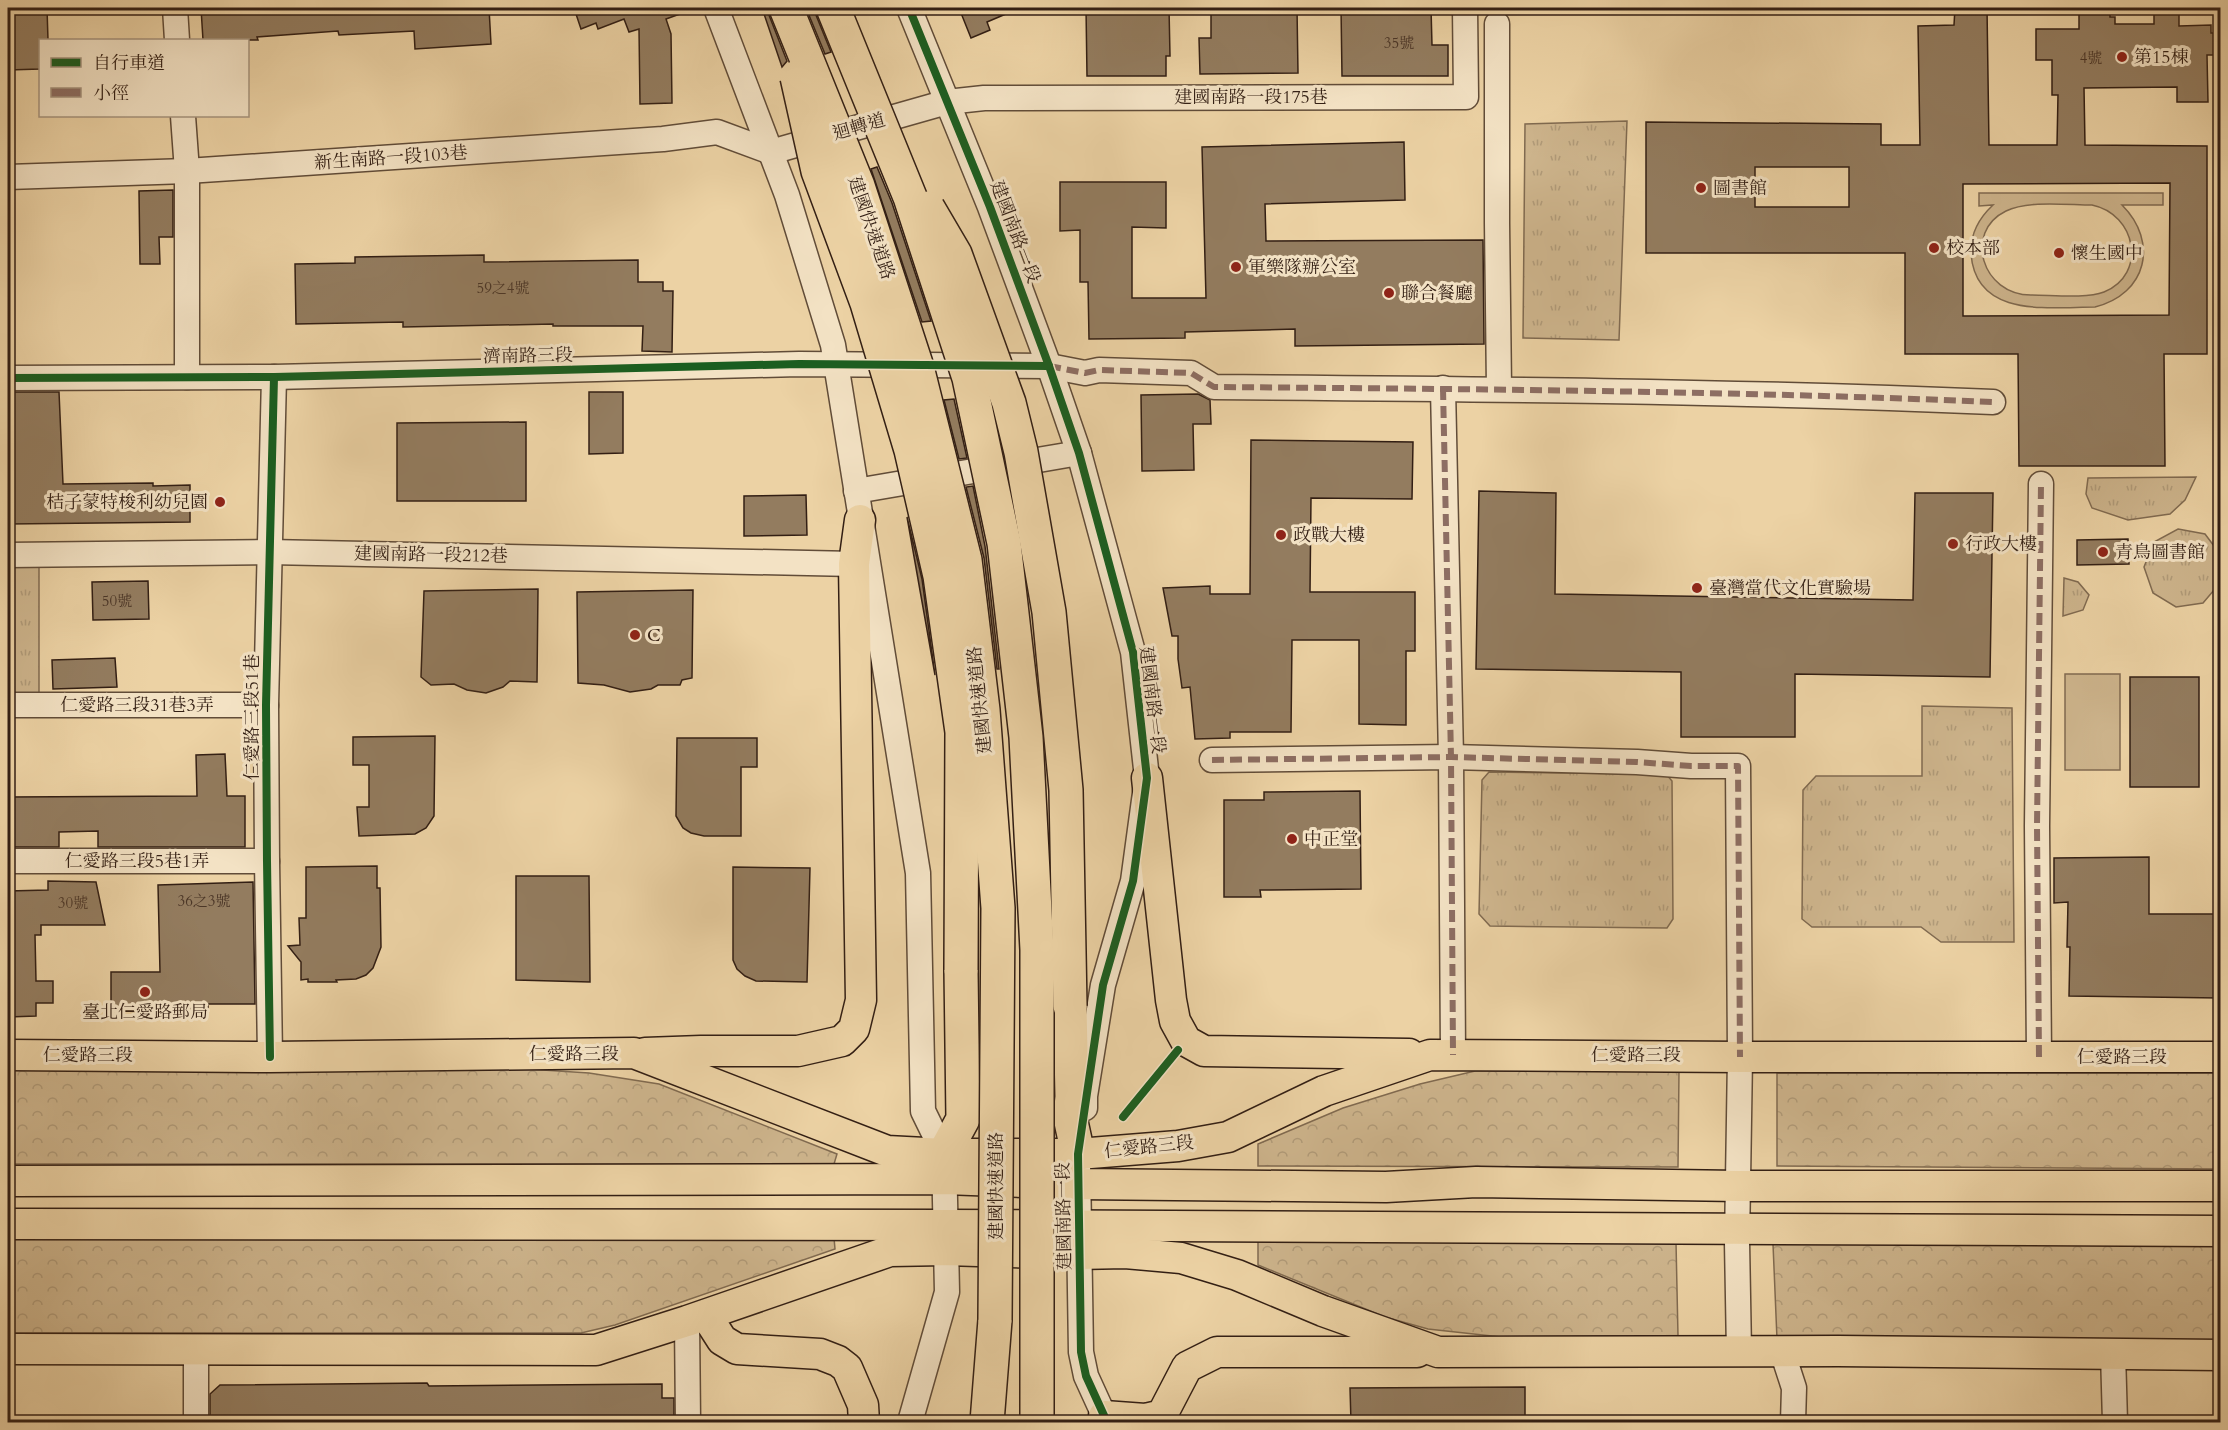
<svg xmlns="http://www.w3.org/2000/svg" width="2228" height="1430" font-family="Cardo,'Noto Serif TC',serif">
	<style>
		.grass { fill: url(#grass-tufts); stroke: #806a50; stroke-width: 1.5 }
		.forest { fill: url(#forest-crowns); stroke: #806a50; stroke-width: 1.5 }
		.pitch { fill: #cdb48c; stroke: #806a50; stroke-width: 1.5; fill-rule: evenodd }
		.building { fill: #937c5f; stroke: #331f14; stroke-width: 1.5; fill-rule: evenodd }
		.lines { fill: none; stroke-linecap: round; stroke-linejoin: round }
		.minor-casing { stroke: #614c38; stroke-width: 27 }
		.major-casing { stroke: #331f14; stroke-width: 33 }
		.highway-casing { stroke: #331f14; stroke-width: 36 }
		.minor { stroke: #f3e2c4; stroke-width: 24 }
		.major { stroke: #ecd2a4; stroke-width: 30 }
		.highway { stroke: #ecd2a4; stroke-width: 33 }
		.highway-bridge-casing { stroke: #331f14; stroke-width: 36; stroke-linecap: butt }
		.highway-bridge { stroke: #ecd2a4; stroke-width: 33 }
		.quiet { stroke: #8d6e63; stroke-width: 6; stroke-dasharray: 12 6; stroke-linecap: butt }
		.cycleway-casing { stroke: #f3e2c4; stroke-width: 11 }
		.cycleway { stroke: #1b5e20; stroke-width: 8 }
		.poi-dot { fill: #8f2418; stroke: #f3e2c4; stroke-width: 2 }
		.labels { text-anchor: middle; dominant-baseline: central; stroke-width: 6; stroke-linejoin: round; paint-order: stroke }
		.number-label { font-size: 15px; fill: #4b3627 }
		.poi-label { font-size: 18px; fill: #331f14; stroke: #f3e2c4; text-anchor: start }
		.street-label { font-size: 18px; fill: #331f14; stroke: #f3e2c4 }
	</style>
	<defs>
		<pattern id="grass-tufts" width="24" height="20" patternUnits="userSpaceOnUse" patternTransform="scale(1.5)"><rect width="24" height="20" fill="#cdb48c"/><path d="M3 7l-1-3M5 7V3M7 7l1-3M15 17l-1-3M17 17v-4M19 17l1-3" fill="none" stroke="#b09a78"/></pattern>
		<pattern id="forest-crowns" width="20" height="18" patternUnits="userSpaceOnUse" patternTransform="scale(1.5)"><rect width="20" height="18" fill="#cdb48c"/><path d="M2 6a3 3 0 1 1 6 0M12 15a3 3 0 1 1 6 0" fill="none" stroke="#b09a78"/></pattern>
	</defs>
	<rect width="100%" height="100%" fill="#ecd2a4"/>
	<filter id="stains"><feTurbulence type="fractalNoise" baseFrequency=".00333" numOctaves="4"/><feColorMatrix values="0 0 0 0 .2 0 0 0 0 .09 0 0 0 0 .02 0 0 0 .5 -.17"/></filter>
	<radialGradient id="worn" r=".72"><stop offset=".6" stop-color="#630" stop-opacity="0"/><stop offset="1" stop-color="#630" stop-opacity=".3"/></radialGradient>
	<g class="grass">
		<polygon points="1627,121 1619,340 1523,338 1525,124"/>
		<polygon points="2196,477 2185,500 2170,514 2128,520 2092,508 2086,494 2088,478"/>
		<polygon points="2178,529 2205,534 2220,554 2220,583 2203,603 2176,607 2153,593 2144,567 2154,542"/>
		<polygon points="39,566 39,695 8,695 8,567"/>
		<polygon points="2064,578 2078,582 2089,595 2083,610 2063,616"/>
		<polygon points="1922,706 2012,708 2014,942 1941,942 1921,927 1812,927 1802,919 1803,790 1816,776 1922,776"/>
		<polygon points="1489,772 1666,774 1672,781 1673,919 1667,928 1490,926 1479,914 1482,780"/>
	</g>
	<g class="forest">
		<polygon points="8,1069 527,1069 589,1073 659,1084 837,1154 834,1164 8,1164"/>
		<polygon points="1475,1071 1679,1071 1678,1167 1258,1166 1258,1144 1343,1108 1420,1084"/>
		<polygon points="1777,1073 2220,1073 2220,1169 1777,1166"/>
		<polygon points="8,1237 834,1238 835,1249 615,1325 581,1333 8,1333"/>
		<polygon points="1258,1240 1676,1242 1678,1336 1501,1337 1428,1329 1385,1317 1258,1265"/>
		<polygon points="1773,1244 2220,1244 2220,1341 1777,1339"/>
	</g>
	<g class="pitch">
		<path d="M1979 193H2163V205H2122C2159 242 2147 294 2095 307 2050 307 1976 319 1971 254 1970 235 1979 218 1993 205L1979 206ZM2092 205C2136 214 2148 274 2104 292 2086 299 2052 295 2031 295 1982 295 1963 232 2006 211 2028 200 2068 205 2092 205Z"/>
		<rect x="2065" y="674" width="55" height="96"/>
	</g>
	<g class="building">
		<polygon points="8,8 47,8 48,40 40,40 40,69 8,70"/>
		<polygon points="201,8 489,8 491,44 415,49 414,31 339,35 338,31 257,37 258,40 203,40"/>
		<polygon points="574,8 690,8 691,10 666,19 671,34 672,103 640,104 639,29 629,32 624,19 598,29 596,23 581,29"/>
		<polygon points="762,8 768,8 769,15 787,61 782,67"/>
		<polygon points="806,8 815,8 816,15 831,52 825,54"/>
		<polygon points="959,8 1020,8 987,22 990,30 971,38"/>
		<polygon points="1086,8 1169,8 1170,56 1166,56 1166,76 1087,76"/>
		<polygon points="1211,8 1297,8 1298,73 1200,74 1199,38 1211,38"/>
		<polygon points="1341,8 1431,8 1432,45 1448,45 1448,76 1342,76"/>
		<path d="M1955 8H1987L1989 145H2057L2058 95H2052V60H2036V29H2079V8H2110V17H2115V24H2154V8H2179V26L2211 25V33H2220V55H2207L2208 102H2177V87L2084 88 2085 145 2207 146V354H2164L2165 466H2019L2018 354H1905V253H1646V122L1881 124V145H1920L1918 26 1954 25ZM1755 167H1849V207H1755ZM2170 183 2169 315 1963 316V184Z"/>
		<polygon points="1404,142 1405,200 1265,204 1266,241 1483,240 1484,344 1295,346 1295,329 1185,332 1185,338 1089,339 1088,282 1080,282 1080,230 1060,231 1060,182 1166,182 1166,228 1132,227 1132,298 1206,298 1202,147"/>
		<polygon points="877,167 892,203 931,321 922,322 871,169"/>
		<polygon points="173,190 173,237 159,237 160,264 140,264 139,191"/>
		<polygon points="484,255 484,262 638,260 638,282 663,282 663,291 673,291 672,352 642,351 643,326 553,326 553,324 403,327 403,322 296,324 295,264 355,263 355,257"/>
		<polygon points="8,392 59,392 63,484 153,483 153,486 190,485 190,522 8,524"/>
		<polygon points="589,392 623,392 623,453 589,454"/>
		<polygon points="1198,394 1210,400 1211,424 1193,424 1194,470 1142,471 1141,395"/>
		<polygon points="954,399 967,458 959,459 944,400"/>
		<polygon points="526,422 526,501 397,501 397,423"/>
		<polygon points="1251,440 1413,442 1412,499 1311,498 1310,592 1415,592 1415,651 1406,651 1406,725 1359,724 1359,640 1292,640 1291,732 1230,732 1230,738 1195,739 1190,687 1182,688 1178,659 1178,636 1172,636 1163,588 1210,586 1210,594 1250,594"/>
		<polygon points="973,486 985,546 999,669 997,669 984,558 966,487"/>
		<polygon points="1479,491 1556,493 1555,594 1913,600 1915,493 1993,493 1990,677 1795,674 1795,737 1681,737 1681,672 1476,669"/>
		<polygon points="806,495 807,535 744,536 744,496"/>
		<polygon points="907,517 922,579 935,675"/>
		<polygon points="2128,539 2129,564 2077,565 2077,540"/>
		<polygon points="148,581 149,619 93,620 92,582"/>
		<polygon points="538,589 537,682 510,681 503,687 486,693 467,690 454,684 431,685 421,677 424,591"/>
		<polygon points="693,590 692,678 682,680 680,685 658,685 651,689 630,692 604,685 578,683 577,592"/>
		<polygon points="115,658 117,687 53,689 52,660"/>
		<rect x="2130" y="677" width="69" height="110"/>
		<polygon points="435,736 434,816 426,828 415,834 359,836 357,807 369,807 369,765 353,765 353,737"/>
		<polygon points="677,738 757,738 757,767 741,767 741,836 704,836 691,833 683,828 676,816"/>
		<polygon points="225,754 227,796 245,796 245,847 98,847 98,831 59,832 59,847 8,847 8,797 197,796 196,755"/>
		<polygon points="1360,791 1361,889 1260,890 1261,897 1224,897 1224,800 1264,800 1264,792"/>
		<polygon points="2149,857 2149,914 2220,914 2220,998 2069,996 2070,947 2067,947 2068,902 2054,903 2054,858"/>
		<polygon points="377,866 377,888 380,888 381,947 373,968 366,975 356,979 336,980 337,982 308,982 308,979 301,980 301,962 288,946 300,945 299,918 306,918 306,867"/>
		<polygon points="733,867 810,868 807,982 756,981 745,976 737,969 733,960"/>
		<polygon points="516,876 589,876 590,982 516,980"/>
		<polygon points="48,881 96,882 105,925 41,925 41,935 35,935 36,981 53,981 53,1003 36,1003 36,1016 8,1017 8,891 48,890"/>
		<polygon points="253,882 255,1004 208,1004 208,1008 179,1009 179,1012 111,1011 111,972 160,972 158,885"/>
		<polygon points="427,1383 429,1386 662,1384 662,1398 674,1398 674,1422 210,1422 210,1394 220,1385"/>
		<polygon points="1525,1387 1525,1422 1351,1422 1350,1388"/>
	</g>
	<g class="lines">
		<g class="minor-casing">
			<g id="minor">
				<polyline points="175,8 177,40"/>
				<polyline points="716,8 787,195 833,345 918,873 923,1111 944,1154 947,1292 910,1422"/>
				<polyline points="909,8 990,207 1049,366 1079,453 1133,652 1147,778 1133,881 1103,985 1085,1096 1085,1108"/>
				<polyline points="1497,24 1497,223 1499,389"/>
				<polyline points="183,116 187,171 187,377"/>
				<polyline points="771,152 947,102 984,98 1466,97 1465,8"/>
				<polyline points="8,177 187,171 663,139 717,132 771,152"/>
				<path d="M8 378 274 377 799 364 1049 366 1085 373 1099 370 1191 373 1214 387C1474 389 1733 391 1993 402"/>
				<polyline points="1443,388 1451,757 1453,1055"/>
				<polyline points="856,491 1079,453"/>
				<polyline points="8,555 269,552 854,564"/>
				<polyline points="8,705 266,705"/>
				<polyline points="1212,760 1451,757 1637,762 1691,766 1738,766 1740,1057 1737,1242 1739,1352"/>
				<polyline points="8,861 267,861"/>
				<polyline points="270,1057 267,861 266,705 274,377"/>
				<polyline points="2039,1057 2037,826 2041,484"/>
				<polyline points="1078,1166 1081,1352 1086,1376 1107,1422"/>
				<polyline points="687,1321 688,1422"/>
				<polyline points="1782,1351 1794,1388 1793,1422"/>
				<polyline points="2113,1353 2115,1422"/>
				<polyline points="196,1422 196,1349"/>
			</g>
		</g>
		<g class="major-casing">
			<g id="major">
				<polyline points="1147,778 1171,1000 1175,1021 1186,1041 1204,1051 1409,1054"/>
				<polyline points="645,1053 701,1051 798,1051 842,1041 854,1029 861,1000 854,564 860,520"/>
				<polyline points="8,1055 270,1057 634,1053 887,1151 944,1154 1078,1154 1178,1146 1228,1137 1324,1091 1430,1055 1740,1057 2220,1057"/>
				<polyline points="8,1181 945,1179 1078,1184 1386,1187 1476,1182 1738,1186 2220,1186"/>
				<polyline points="8,1224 945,1225 2220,1231"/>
				<polyline points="706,1315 722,1340 737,1349 820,1354 838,1361 847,1368 863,1405 864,1422"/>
				<polyline points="8,1349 596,1350 687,1321 890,1251 946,1250 1078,1254 1125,1253 1181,1258 1237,1275 1323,1311 1438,1352 1838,1351 2220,1355"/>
				<polyline points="1104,1416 1145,1419 1162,1415 1187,1367 1217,1352 1417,1352"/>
			</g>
		</g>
		<g class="highway-casing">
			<g id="highway">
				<polyline points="1070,1006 1072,1097 1070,1117 1078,1154"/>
				<polyline points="944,1154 963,1119 961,970"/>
				<polyline points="987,1422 995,1320"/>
			</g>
		</g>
		<use href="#minor" class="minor"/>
		<use href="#major" class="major"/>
		<use href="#highway" class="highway"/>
		<g class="highway-bridge-casing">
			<g id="highway-bridge">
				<polyline points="786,8 858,186 917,367 965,560 983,710 998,908 995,1320"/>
				<polyline points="833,8 910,197 969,378 1004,543 1026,737 1037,950 1037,1422"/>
				<polyline points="797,77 818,171 867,303 911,450 940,576 962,732 961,970"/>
				<polyline points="928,208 955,254 1009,403 1021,452 1049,612 1066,790 1070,1006"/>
			</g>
		</g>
		<use href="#highway-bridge" class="highway-bridge"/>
		<g class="quiet">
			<path d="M1049 366 1085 373 1099 370 1191 373 1214 387C1474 389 1733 391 1993 402"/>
			<polyline points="1443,388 1451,757 1453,1055"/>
			<polyline points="1212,760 1451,757 1637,762 1691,766 1738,766 1740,1057"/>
			<polyline points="2039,1057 2037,826 2041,484"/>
		</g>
		<g class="cycleway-casing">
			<g id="cycleway">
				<polyline points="909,8 990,207 1049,366 1079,453 1133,652 1147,778 1133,881 1103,985 1078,1154 1081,1352 1086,1376 1107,1422"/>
				<polyline points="8,378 274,377 799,364 1049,366"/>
				<polyline points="270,1057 267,861 266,705 274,377"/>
				<polyline points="1123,1117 1178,1050"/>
			</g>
		</g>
		<use href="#cycleway" class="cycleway"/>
	</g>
	<g class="poi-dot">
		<circle cx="2122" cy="57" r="6"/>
		<circle cx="1701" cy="188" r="6"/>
		<circle cx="1934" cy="248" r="6"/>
		<circle cx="2059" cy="253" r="6"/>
		<circle cx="1236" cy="267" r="6"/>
		<circle cx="1389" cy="293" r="6"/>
		<circle cx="220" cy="502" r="6"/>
		<circle cx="1281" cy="535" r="6"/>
		<circle cx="1953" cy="544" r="6"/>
		<circle cx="2103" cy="552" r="6"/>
		<circle cx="1697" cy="588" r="6"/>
		<circle cx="635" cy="635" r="6"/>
		<circle cx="1292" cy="839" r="6"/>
		<circle cx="145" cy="992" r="6"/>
	</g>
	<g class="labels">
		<g class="number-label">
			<text x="1399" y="43">35號</text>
			<text x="2091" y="58">4號</text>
			<text x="503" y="288">59之4號</text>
			<text x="117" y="601">50號</text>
			<text x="204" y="901">36之3號</text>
			<text x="73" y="903">30號</text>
		</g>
		<g class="poi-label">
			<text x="2134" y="57">第15棟</text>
			<text x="1713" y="188">圖書館</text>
			<text x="1946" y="248">校本部</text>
			<text x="2071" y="253">懷生國中</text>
			<text x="1248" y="267">軍樂隊辦公室</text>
			<text x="1401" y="293">聯合餐廳</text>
			<text x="208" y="502" text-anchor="end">桔子蒙特梭利幼兒園</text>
			<text x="1293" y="535">政戰大樓</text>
			<text x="1965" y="544">行政大樓</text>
			<text x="2115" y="552">青鳥圖書館</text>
			<text x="1709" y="588">臺灣當代文化實驗場</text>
			<text x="647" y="635">C</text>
			<text x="1304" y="839">中正堂</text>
			<text x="145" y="1012" text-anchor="middle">臺北仁愛路郵局</text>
		</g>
		<g class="street-label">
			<text x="1251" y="97">建國南路一段175巷</text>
			<text transform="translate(859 127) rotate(-16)">迴轉道</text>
			<text transform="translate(391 158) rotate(-4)">新生南路一段103巷</text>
			<text transform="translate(871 228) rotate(71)">建國快速道路</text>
			<text transform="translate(1015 232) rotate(69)">建國南路一段</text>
			<text transform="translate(528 356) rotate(-1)">濟南路三段</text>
			<text transform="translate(431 555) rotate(1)">建國南路一段212巷</text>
			<text transform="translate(980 700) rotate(-96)">建國快速道路</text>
			<text transform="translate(1152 700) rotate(83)">建國南路一段</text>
			<text x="137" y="705">仁愛路三段31巷3弄</text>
			<text transform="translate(252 717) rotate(-90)">仁愛路三段51巷</text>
			<text x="137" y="861">仁愛路三段5巷1弄</text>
			<text x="574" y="1054">仁愛路三段</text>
			<text x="88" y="1055">仁愛路三段</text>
			<text x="1636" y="1055">仁愛路三段</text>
			<text x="2122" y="1057">仁愛路三段</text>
			<text transform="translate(1149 1147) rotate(-6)">仁愛路三段</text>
			<text transform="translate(996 1186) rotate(-90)">建國快速道路</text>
			<text transform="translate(1064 1216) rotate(-91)">建國南路一段</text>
		</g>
	</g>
	<rect width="2228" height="1430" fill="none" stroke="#ecd2a4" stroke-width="30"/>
	<rect x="9" y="9" width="2210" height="1412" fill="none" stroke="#331f14" stroke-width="3"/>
	<rect x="15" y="15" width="2198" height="1400" fill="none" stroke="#331f14" stroke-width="1.5"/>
	<rect x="39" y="39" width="210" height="78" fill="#f3e2c4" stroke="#a6947e" stroke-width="1.5"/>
	<rect x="51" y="58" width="30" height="9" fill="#1b5e20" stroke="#a6947e" stroke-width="1.5"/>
	<text x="93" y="69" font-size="18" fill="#331f14">自行車道</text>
	<rect x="51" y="88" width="30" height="9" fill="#8d6e63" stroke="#a6947e" stroke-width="1.5"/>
	<text x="93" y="99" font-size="18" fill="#331f14">小徑</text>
	<rect width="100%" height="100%" filter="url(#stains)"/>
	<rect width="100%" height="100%" fill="url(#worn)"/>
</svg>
